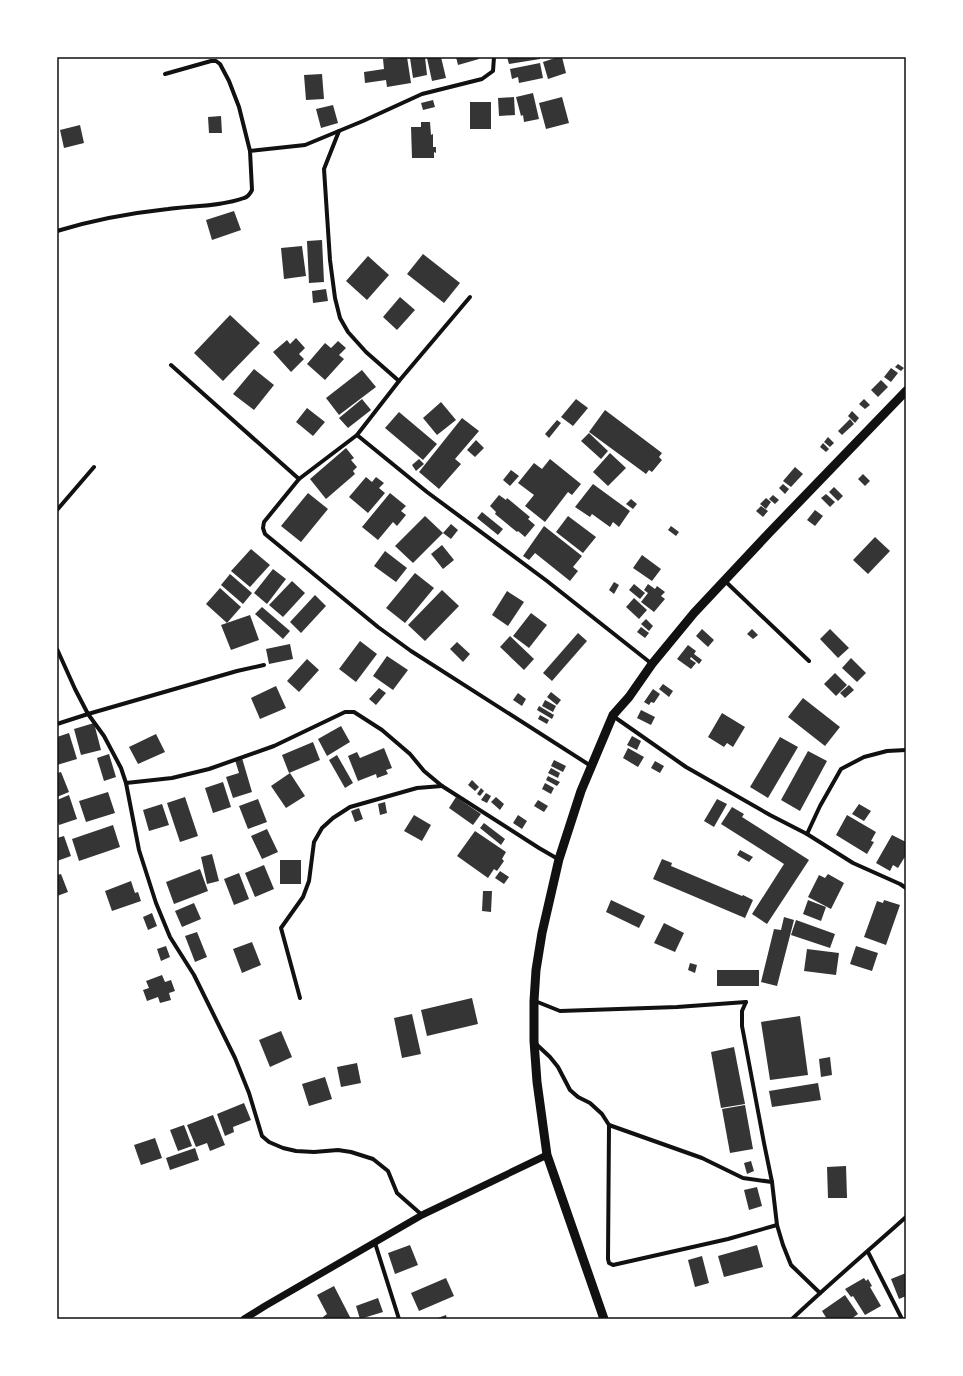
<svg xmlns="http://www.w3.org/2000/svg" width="963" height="1376" font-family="Signika,sans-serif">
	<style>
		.building { fill: #353535 }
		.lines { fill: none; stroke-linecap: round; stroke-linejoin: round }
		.minor { stroke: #111; stroke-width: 4 }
		.tertiary { stroke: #111; stroke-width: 7 }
		.primary { stroke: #111; stroke-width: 9 }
		.neatline { fill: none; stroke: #111; stroke-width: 1.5 }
	</style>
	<rect width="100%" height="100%" fill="#fff"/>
	<g class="building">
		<polygon points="399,57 407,57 411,83 387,87 386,80 365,83 364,72 384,69 383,59"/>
		<polygon points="418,57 425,57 427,75 413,78 410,58"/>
		<polygon points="431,57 441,57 446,78 432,81 427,58"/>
		<polygon points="456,57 479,57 479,59 458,65"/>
		<polygon points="507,57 540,57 540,59 509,64"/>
		<polygon points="558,57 562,57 566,73 548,79 543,62"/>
		<polygon points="540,63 543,78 519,83 518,77 512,79 510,69"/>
		<polygon points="322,74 324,99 306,100 304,75"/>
		<polygon points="533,93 539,119 524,122 523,115 521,116 516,97"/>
		<polygon points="514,97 515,115 499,116 498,98"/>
		<polygon points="562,97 569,123 546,129 539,103"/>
		<polygon points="433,100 435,107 423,110 421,103"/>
		<rect x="470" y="102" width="21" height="27"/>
		<polygon points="333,105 338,123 321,128 316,109"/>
		<polygon points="221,116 222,133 209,133 208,117"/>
		<polygon points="421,122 430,122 431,135 433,134 433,147 436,147 436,153 434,152 434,158 412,158 411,127 421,127"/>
		<polygon points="80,125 84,143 64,148 60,130"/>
		<polygon points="234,211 241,230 212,240 206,220"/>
		<polygon points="322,240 324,282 309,283 307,241"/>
		<polygon points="302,246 306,276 284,279 281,248"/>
		<polygon points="423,254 460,283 444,303 407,274"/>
		<polygon points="368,256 389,275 367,300 346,281"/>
		<polygon points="326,289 328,301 313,303 312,291"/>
		<polygon points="400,297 415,310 397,330 383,317"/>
		<polygon points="230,315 260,343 223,381 194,353"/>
		<polygon points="296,338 305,348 299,354 304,359 291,372 273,352 287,340 290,344"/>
		<polygon points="338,341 346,348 339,355 344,359 325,380 307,364 325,343 331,348"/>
		<polygon points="898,364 904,368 901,371 895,367"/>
		<polygon points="891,368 898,373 891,382 884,377"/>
		<polygon points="254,369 274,385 254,410 233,394"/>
		<polygon points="362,370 376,387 339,415 326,398"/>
		<polygon points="881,380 888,387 878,397 871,390"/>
		<polygon points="362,399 371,410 348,428 339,418"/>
		<polygon points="576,399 588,408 573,426 561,417"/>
		<polygon points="864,399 870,405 865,409 859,404"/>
		<polygon points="441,402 456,420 437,435 423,418"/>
		<polygon points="307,408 325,422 313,436 296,422"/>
		<polygon points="605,410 662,453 659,457 662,460 652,472 649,470 646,474 589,432"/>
		<polygon points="852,411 859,418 855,423 848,416"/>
		<polygon points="399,412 437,444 423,460 385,428"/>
		<polygon points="462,418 479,431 455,459 461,464 439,489 419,472"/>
		<polygon points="850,419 854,424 842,435 838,431"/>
		<polygon points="557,420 561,423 549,438 545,434"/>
		<polygon points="589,433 608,451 601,459 581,441"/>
		<polygon points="828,437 834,443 830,447 824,442"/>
		<polygon points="476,440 484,448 475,457 467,450"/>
		<polygon points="823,443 829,449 826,452 820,447"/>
		<polygon points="346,448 354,458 351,460 357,467 353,471 355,474 326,499 310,479"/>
		<polygon points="610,453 626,468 608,486 593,472"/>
		<polygon points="419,459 424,464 416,471 412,465"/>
		<polygon points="550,459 581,484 572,495 568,492 545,522 525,506 534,495 518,483 534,463 542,469"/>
		<polygon points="795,467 803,474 791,487 783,481"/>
		<polygon points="511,470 519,476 510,486 503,480"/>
		<polygon points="863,474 870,481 865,486 858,479"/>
		<polygon points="366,477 372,482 376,477 384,483 379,488 385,493 368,513 349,497"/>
		<polygon points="593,484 630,511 619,527 613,522 610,527 592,514 590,517 575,507"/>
		<polygon points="783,484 789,489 785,494 779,488"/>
		<polygon points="834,487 843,496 838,501 829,492"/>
		<polygon points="308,493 328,509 301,542 281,526"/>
		<polygon points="390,493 406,506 401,511 406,515 397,526 393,522 378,540 362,527"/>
		<polygon points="826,494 835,502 830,507 821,498"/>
		<polygon points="499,495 506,500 507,498 530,517 528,519 535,525 525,537 518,531 517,532 495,514 496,512 490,506"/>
		<polygon points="773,495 779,500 775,504 769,499"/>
		<polygon points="766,498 771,502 766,509 760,504"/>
		<polygon points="631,499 637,504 633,509 626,504"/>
		<polygon points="761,506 768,511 763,517 756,511"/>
		<polygon points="815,510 823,516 815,526 807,520"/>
		<polygon points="482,512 503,529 498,535 477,518"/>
		<polygon points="425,516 443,533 413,563 395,546"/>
		<polygon points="568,516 596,537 583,553 556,532"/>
		<polygon points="451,524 458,530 451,539 443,533"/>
		<polygon points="544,526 582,556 573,567 578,571 570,581 535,553 529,560 523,556"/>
		<polygon points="671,526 679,532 676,536 668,530"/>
		<polygon points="875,537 890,551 868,574 853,560"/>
		<polygon points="442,545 454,560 443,569 431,554"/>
		<polygon points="251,549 270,565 250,587 231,571"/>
		<polygon points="385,551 407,568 396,582 374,566"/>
		<polygon points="642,555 661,569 652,581 633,568"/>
		<polygon points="273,569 286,579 267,604 254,593"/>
		<polygon points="415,573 434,588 405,623 386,608"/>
		<polygon points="230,574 252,593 243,604 221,585"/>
		<polygon points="292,581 305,593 283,617 269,605"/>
		<polygon points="614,582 619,585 614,594 609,590"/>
		<polygon points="634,584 645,593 640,599 629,590"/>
		<polygon points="648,584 655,589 657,586 665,592 661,596 665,599 654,612 641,602 648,593 644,590"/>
		<polygon points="220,588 241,607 227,623 206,604"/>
		<polygon points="442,590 459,606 425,641 408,625"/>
		<polygon points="507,591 524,602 508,626 492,615"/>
		<polygon points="315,595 326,606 301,633 290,622"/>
		<polygon points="634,598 647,610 639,619 626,607"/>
		<polygon points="262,607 290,631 283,639 255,614"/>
		<polygon points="531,613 547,625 529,648 513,636"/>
		<polygon points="250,615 259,640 231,650 221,625"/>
		<polygon points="646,619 653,626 649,631 641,624"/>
		<polygon points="641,627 649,633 645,638 637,632"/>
		<polygon points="702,629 714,640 708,647 696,636"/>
		<polygon points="752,629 758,635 753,639 747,634"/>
		<polygon points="830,629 849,648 838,658 820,639"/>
		<polygon points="578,633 587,641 552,681 543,673"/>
		<polygon points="510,636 534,659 524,670 500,647"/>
		<polygon points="360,641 377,654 356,682 339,669"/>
		<polygon points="457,642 470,654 463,662 450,649"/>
		<polygon points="290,644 293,659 269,664 266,649"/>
		<polygon points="688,645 696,651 694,654 702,660 699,664 691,657 690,659 696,663 691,669 677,659"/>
		<polygon points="387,656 408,670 393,690 373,676"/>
		<polygon points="851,658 866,673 857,682 842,668"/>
		<polygon points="307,659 319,670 299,692 287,681"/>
		<polygon points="835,673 847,685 836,696 824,684"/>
		<polygon points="663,684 673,691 669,697 659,689"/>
		<polygon points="849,685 854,690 845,698 840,693"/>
		<polygon points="276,686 286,708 260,719 251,698"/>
		<polygon points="379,688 386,693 376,705 369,699"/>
		<polygon points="653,689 660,694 654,703 651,702 649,705 644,702"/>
		<polygon points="551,692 561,700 557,705 547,697"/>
		<polygon points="518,693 526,699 522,706 513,700"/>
		<polygon points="803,698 840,727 825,746 788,717"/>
		<polygon points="545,700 556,706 553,712 542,706"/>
		<polygon points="539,706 554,715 552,719 537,710"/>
		<polygon points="641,710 655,717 651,725 637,718"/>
		<polygon points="722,713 745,727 733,747 727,743 724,747 708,737"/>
		<polygon points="540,715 549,720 547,724 538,719"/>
		<polygon points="94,723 101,750 81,755 74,729"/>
		<polygon points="341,726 350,742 327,756 318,739"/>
		<polygon points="69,733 77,759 57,765 57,737"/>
		<polygon points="156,734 165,752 138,764 129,747"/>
		<polygon points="632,736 641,741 637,750 627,745"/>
		<polygon points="780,737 798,747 768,798 750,787"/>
		<polygon points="313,742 320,760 289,773 282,755"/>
		<polygon points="384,748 392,768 386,770 388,774 377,778 376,774 358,781 348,756 357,752 360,758"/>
		<polygon points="628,748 644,757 638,767 623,758"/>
		<polygon points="808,751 827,761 800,811 781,800"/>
		<polygon points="109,754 116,777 104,781 97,758"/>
		<polygon points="337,755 353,783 345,788 329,760"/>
		<polygon points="242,758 252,792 233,798 226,777 239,773 235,760"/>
		<polygon points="554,760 566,766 563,772 551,766"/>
		<polygon points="655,761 664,766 660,773 651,768"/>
		<polygon points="551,768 560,773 558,778 548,773"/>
		<polygon points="61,772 69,792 57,797 57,773"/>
		<polygon points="290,773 305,796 286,808 271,786"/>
		<polygon points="548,776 560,782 557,786 546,780"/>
		<polygon points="472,780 479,787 475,791 468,785"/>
		<polygon points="223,782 231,807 213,813 205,788"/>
		<polygon points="545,783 554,788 551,794 542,789"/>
		<polygon points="481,788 484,791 480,796 477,794"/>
		<polygon points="108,792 115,813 86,822 79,801"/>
		<polygon points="486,793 491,796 487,803 481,800"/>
		<polygon points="69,795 77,819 59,825 57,819 57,800"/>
		<polygon points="185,797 198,836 180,842 167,803"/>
		<polygon points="456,797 481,814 473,825 449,808"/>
		<polygon points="496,797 504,804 500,810 491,802"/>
		<polygon points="258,799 267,822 248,829 239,806"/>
		<polygon points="717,799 727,804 714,827 704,821"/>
		<polygon points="538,800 548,806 544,812 534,806"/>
		<polygon points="385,802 387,813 380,815 378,804"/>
		<polygon points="162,804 169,825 149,831 143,810"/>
		<polygon points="859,804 871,811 864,821 852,814"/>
		<polygon points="732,807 744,814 742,817 809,860 767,924 752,914 784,864 721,824"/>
		<polygon points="359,808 363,819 355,822 351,811"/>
		<polygon points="414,815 431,825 422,841 404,831"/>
		<polygon points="518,815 527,821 522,829 513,823"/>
		<polygon points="847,815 876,832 871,841 874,842 867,854 836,835"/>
		<polygon points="484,823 505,839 501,845 480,828"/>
		<polygon points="113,825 120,847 79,861 72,839"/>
		<polygon points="267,829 278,852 262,859 251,836"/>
		<polygon points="475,831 506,852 502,859 504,861 497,871 494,869 488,878 457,856"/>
		<polygon points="892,835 906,842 906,855 898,868 893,865 890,871 876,863"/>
		<polygon points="64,836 71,856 57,861 57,838"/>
		<polygon points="740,850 753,857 749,862 737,855"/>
		<polygon points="212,854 219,881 207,884 201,857"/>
		<polygon points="662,859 672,863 671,866 742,896 743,895 753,900 745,918 653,879"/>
		<rect x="280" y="860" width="21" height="24"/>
		<polygon points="264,865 274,889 255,897 245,873"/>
		<polygon points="200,869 208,891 174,904 166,882"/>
		<polygon points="500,871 509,877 504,884 495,878"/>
		<polygon points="239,873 249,899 234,905 224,879"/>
		<polygon points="61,874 68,892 57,896 57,875"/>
		<polygon points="828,874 844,883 831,909 808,897 819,875 825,878"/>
		<polygon points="131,881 135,893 138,892 141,901 112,911 105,891"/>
		<polygon points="483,891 492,891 491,912 482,911"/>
		<polygon points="611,900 645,916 639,928 606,912"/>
		<polygon points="808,900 826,907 821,921 803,914"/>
		<polygon points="884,900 900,905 886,945 864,937 877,901 883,903"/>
		<polygon points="194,903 201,919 182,927 175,911"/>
		<polygon points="152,913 157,926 148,930 143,917"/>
		<polygon points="784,917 794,920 777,986 761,982 774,929 781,930"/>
		<polygon points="796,920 835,934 830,948 791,935"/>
		<polygon points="664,923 684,933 675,952 654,943"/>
		<polygon points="197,932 207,957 195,962 185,936"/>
		<polygon points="252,942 261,965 242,973 233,949"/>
		<polygon points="166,946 170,957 161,961 157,949"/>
		<polygon points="856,946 878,953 872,971 850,964"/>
		<polygon points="807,949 839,953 836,975 804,971"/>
		<polygon points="690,963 697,965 695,973 688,970"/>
		<rect x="717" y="970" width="42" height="16"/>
		<polygon points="162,975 165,982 171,980 175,991 169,993 171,1000 160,1003 158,997 147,1001 143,990 149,988 146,981"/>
		<polygon points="472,998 478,1024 427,1036 421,1010"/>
		<polygon points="412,1014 421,1054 402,1058 394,1018"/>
		<polygon points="800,1016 808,1075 770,1080 761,1022"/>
		<polygon points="281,1031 292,1057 270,1067 259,1040"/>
		<polygon points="734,1047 745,1104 721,1108 711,1052"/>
		<polygon points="830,1057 832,1075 821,1077 819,1059"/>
		<polygon points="357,1063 361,1083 341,1087 337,1067"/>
		<polygon points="325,1077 332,1099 309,1106 302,1084"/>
		<polygon points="818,1083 821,1100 772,1107 769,1091"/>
		<polygon points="244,1103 251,1120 233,1127 234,1132 225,1136 217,1114"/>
		<polygon points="745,1105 753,1149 730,1153 722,1109"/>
		<polygon points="213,1115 225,1145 210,1151 207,1143 196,1147 187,1125"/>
		<polygon points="184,1125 192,1146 178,1151 170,1130"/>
		<polygon points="155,1138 162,1158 141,1165 134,1145"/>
		<polygon points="195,1148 199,1160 170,1170 166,1158"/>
		<polygon points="751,1161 754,1171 747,1174 744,1163"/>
		<polygon points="846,1166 847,1198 828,1198 827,1167"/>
		<polygon points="757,1187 762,1206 749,1210 744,1190"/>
		<polygon points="410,1245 418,1265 395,1274 388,1253"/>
		<polygon points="757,1245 763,1267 724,1277 718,1256"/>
		<polygon points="702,1256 709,1283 695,1287 688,1260"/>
		<polygon points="906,1273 906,1296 899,1299 891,1279"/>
		<polygon points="446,1278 454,1296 419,1311 411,1293"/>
		<polygon points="864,1278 866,1281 868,1279 872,1286 870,1287 881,1306 865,1315 853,1296 851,1297 845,1289"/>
		<polygon points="334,1286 351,1319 324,1319 323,1317 327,1314 317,1295"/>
		<polygon points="845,1295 858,1314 851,1319 827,1319 822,1311"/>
		<polygon points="378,1298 383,1312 360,1319 356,1306"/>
		<polygon points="446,1315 447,1319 435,1319"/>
	</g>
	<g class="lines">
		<g class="minor">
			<polyline points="165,74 211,61 216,61 220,64 229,81 239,107 250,151"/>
			<polyline points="339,131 324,169 330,260 335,298 340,318 348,332 366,352 399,381 357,435 299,479 264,522 263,528 265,534 378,627 411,651 591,766"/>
			<path d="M57 231C93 220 131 213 168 209 190 206 223 206 244 198 248 197 250 194 252 190L250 151 305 145 363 121 422 94 482 79 493 71 494 57"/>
			<polyline points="171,365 299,479"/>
			<polyline points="399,381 470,297"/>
			<polyline points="357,435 427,492 547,581 652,664"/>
			<polyline points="57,510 94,467"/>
			<polyline points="725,581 809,661"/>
			<polyline points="57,649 75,689 88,714 237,671 264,665"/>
			<polyline points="613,716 686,767 770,815 807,834 853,863 900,884 906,888"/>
			<polyline points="57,724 88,714 104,736 121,768 126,783 139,850 156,903 170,937 194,975 235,1058 249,1093 262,1136 269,1142 283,1148 296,1151 314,1152 338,1150 351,1152 373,1159 388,1171 397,1193 422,1215"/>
			<polyline points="126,783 172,778 209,769 274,746 345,712 354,712 382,730 410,754 424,771 442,786 539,848 558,859"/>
			<polyline points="807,834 820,806 841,769 864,757 887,751 906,750"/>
			<polyline points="300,998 281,928 303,897 309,881 314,842 322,828 333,818 350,807 417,788 442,786"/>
			<polyline points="535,1001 560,1011 677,1007 746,1002"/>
			<polyline points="746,1002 742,1011 742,1026 764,1143 772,1182 777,1225 783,1245 791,1265 820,1293"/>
			<polyline points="535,1043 550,1057 558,1067 570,1090 578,1097 590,1103 602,1114 609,1125 608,1259 609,1263 613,1265 728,1239 777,1225"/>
			<polyline points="609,1125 702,1158 743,1178 772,1182"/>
			<polyline points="375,1243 399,1319"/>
			<polyline points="868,1252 902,1319"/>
			<path d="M792 1319C829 1284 868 1251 906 1217"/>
		</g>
		<polyline class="tertiary" points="244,1319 265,1306 422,1215 547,1155"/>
		<polyline class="primary" points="604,1319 547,1155 537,1082 534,1041 534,1001 536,970 542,933 559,859 581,791 613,715 629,697 652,664 694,613 769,533 906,391"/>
	</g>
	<rect width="963" height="1376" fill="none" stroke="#ffffff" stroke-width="116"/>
	<rect x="58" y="58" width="847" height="1260" class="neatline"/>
</svg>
